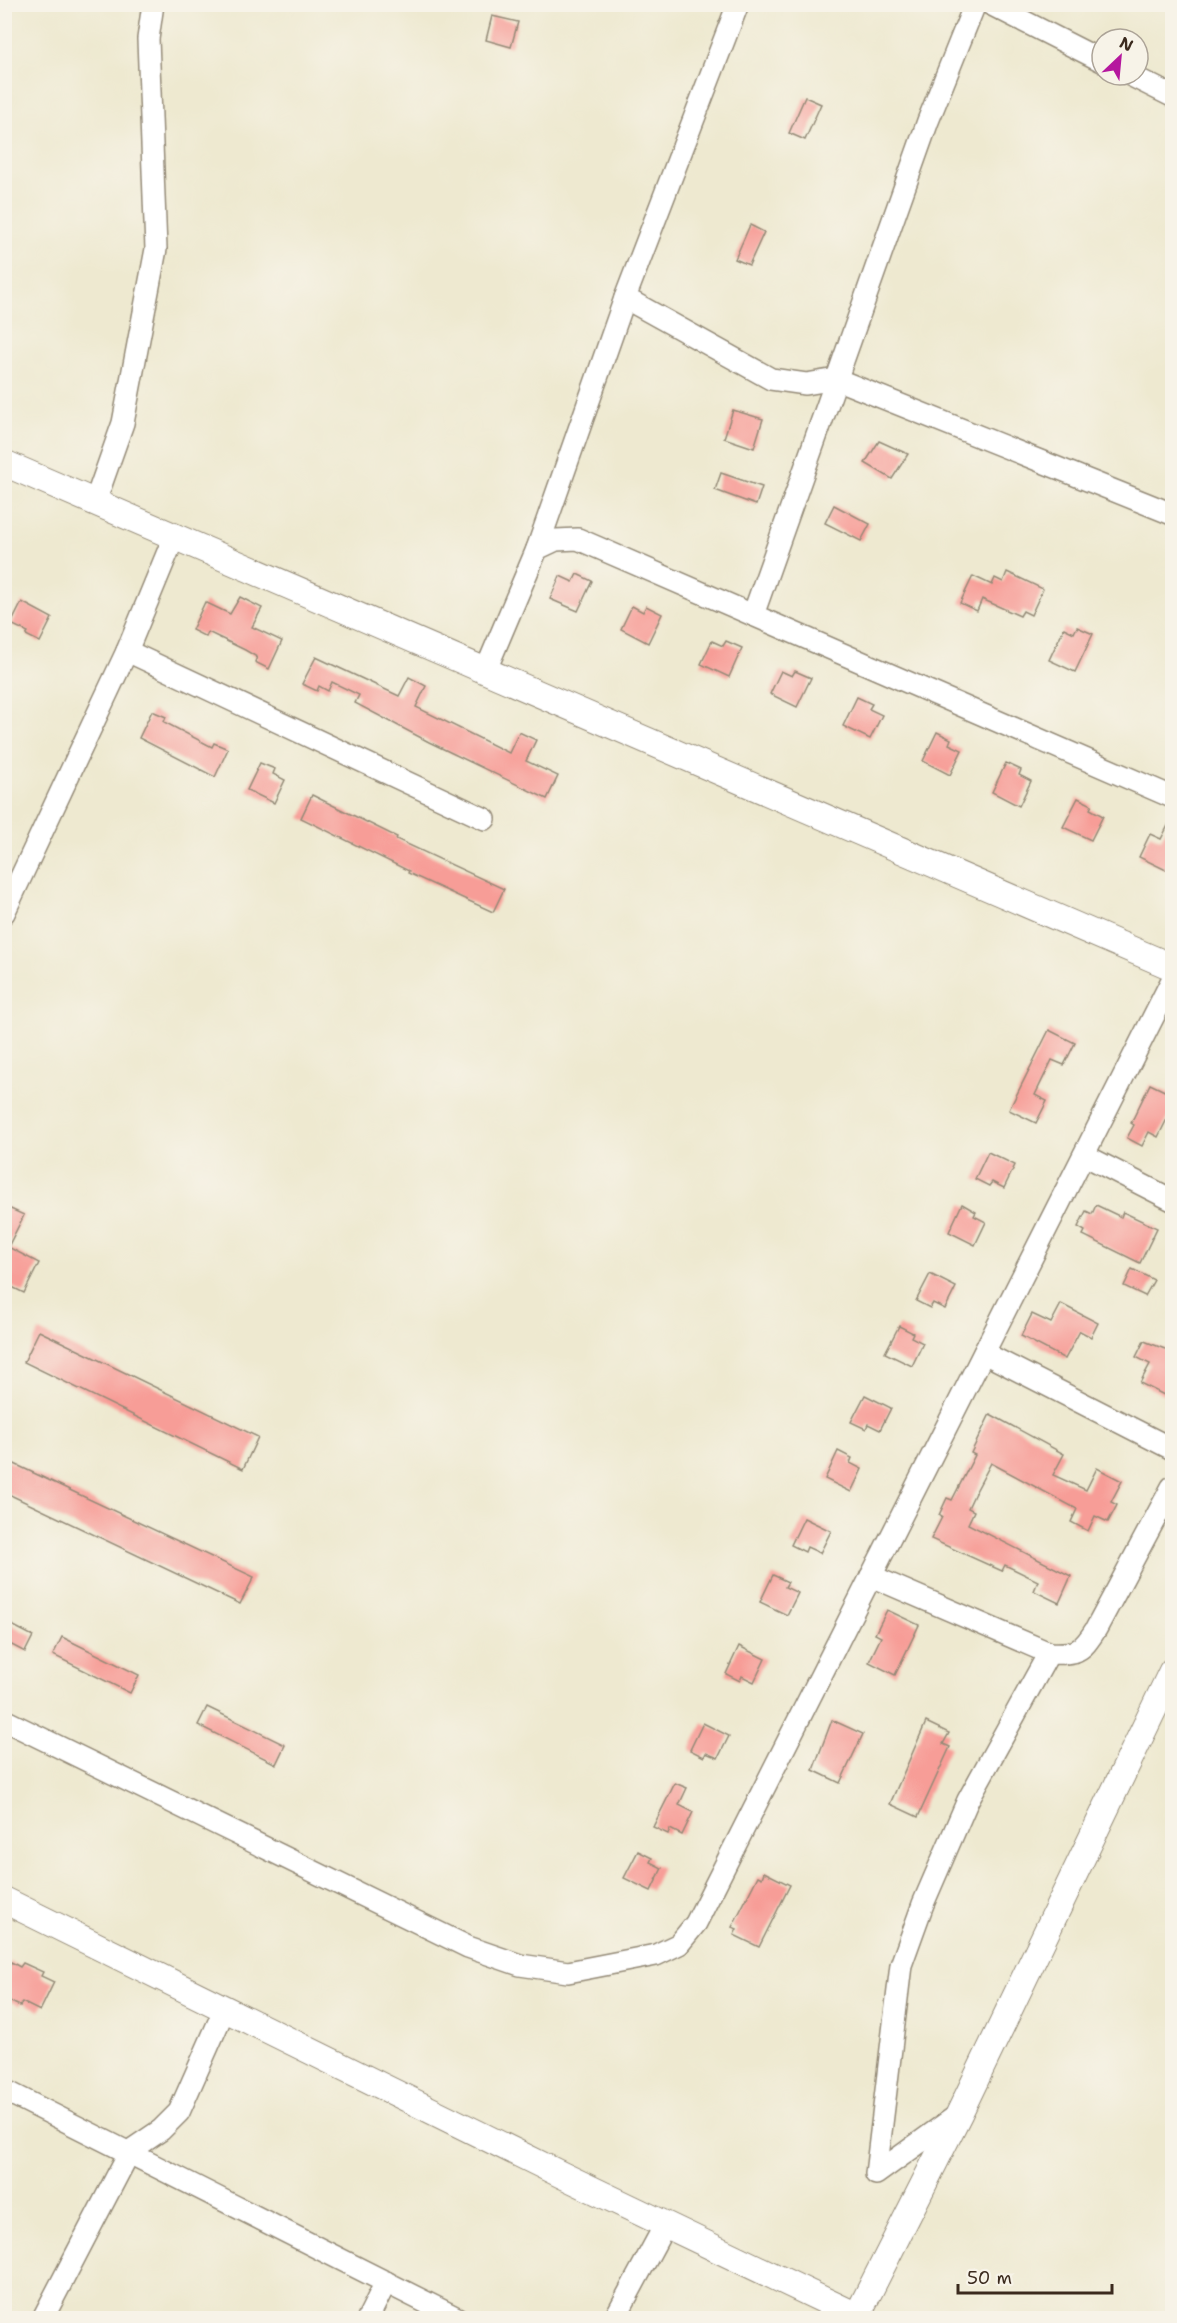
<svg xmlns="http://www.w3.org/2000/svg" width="1177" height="2323" font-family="'Shantell Sans',sans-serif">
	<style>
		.building { fill: #f79d97 }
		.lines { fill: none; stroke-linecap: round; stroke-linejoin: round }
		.minor-casing { stroke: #948a77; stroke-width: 24 }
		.tertiary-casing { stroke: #948a77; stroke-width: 28 }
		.minor { stroke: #fff; stroke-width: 21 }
		.tertiary { stroke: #fff; stroke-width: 26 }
	</style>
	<rect width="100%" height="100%" fill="#f7f3e8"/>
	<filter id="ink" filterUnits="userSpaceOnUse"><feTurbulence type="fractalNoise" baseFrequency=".0167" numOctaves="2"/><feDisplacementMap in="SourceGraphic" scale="12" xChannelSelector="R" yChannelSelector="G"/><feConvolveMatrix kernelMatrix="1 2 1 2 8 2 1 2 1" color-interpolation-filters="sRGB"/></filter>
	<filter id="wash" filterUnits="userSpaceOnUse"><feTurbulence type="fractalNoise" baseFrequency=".008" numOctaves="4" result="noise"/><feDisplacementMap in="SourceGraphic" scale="24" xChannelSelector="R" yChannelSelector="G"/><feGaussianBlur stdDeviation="1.35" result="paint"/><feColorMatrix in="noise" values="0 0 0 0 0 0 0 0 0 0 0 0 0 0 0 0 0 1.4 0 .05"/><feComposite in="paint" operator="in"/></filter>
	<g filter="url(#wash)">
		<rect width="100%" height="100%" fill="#eee9d0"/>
		<g id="blocks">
			<g class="building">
				<polygon points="492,16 518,22 511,47 486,40"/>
				<polygon points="805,97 821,104 805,140 789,133"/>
				<polygon points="750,225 764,232 749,265 735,259"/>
				<polygon points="733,410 763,419 754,448 724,438"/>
				<polygon points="879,441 908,454 892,479 865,463"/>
				<polygon points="721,473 762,487 756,505 715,490"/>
				<polygon points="834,505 870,524 861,541 825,523"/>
				<polygon points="1007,572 1043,589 1031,615 1023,611 1020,616 982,599 977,611 960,603 973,576 992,585 995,578 1003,582"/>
				<polygon points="577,574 592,581 578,611 550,599 560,576 573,582"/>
				<polygon points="240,597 262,608 252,627 282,641 269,669 255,662 257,657 245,650 208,632 206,637 192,630 205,602 230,614"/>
				<polygon points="22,602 52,618 40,642 26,635 28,632 11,624"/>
				<polygon points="632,606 643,612 646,606 662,614 648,643 621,629"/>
				<polygon points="1077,627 1093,634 1075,672 1049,660 1064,628 1074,633"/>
				<polygon points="712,641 723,646 726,641 742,648 729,677 701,664"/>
				<polygon points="316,657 399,696 409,677 426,686 416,707 509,753 519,732 536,740 526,761 558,776 547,799 429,742 355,703 359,695 332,682 328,691 319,686 317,691 302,684"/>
				<polygon points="781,671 792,676 795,671 811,678 797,707 770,694"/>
				<polygon points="857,697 872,704 869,709 882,715 870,739 843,726"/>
				<polygon points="152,711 166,717 164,722 212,747 214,743 228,749 215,777 139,738"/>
				<polygon points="937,732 951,739 949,744 962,750 950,775 923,761"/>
				<polygon points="260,763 275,769 273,774 285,780 274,803 247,790"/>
				<polygon points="1006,763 1021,770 1019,775 1031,781 1019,806 992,792"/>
				<polygon points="312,795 397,837 396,839 504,889 493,912 408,873 409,871 301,818"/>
				<polygon points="1078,798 1092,805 1090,809 1103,816 1091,840 1063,827"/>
				<polygon points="1173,816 1173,857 1166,870 1139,857 1150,834 1161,839"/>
				<polygon points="1049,1030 1075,1043 1064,1065 1052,1060 1035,1095 1047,1101 1036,1123 1009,1110"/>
				<polygon points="1150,1084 1173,1095 1173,1107 1158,1137 1149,1132 1142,1146 1127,1138 1134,1125 1131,1123"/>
				<polygon points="988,1152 1015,1165 1004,1188 992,1182 989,1186 975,1179"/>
				<polygon points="962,1204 976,1212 974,1216 986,1222 975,1245 949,1232"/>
				<polygon points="1096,1205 1121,1217 1123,1212 1157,1228 1140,1263 1083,1235 1085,1231 1078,1227 1086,1211 1092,1214"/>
				<polygon points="4,1206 24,1215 8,1247 39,1263 24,1293 4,1283"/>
				<polygon points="1132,1269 1154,1280 1145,1296 1124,1286"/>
				<polygon points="930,1274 956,1287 945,1309 933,1303 930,1308 916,1301"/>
				<polygon points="1061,1304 1098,1323 1091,1337 1080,1331 1065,1359 1021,1336 1032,1314 1051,1323"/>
				<polygon points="899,1326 913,1333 911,1337 923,1343 912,1366 885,1353"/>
				<polygon points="39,1331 258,1437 243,1469 24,1362"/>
				<polygon points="1144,1341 1173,1352 1173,1383 1166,1396 1140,1383 1150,1364 1136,1357"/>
				<polygon points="865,1395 891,1408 880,1430 868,1424 866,1429 851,1422"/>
				<polygon points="990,1414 1064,1454 1053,1475 1086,1490 1097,1468 1122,1481 1111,1502 1117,1505 1108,1522 1095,1516 1088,1531 1071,1522 1077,1509 991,1463 974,1495 968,1508 974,1511 968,1524 1071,1576 1059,1603 1034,1591 1038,1581 1005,1565 1002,1571 931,1539 942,1517 939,1515 947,1498 952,1500 975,1455 971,1453"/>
				<polygon points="838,1451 852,1458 850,1463 862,1469 851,1492 825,1479"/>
				<polygon points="4,1459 254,1577 240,1604 4,1492"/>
				<polygon points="804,1518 831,1531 820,1553 807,1547 805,1552 791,1545"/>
				<polygon points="773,1575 788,1582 785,1587 798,1593 787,1615 760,1602"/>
				<polygon points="887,1610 919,1625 895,1675 869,1662 881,1637 875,1634"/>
				<polygon points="10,1624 33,1636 25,1652 4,1641"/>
				<polygon points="62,1637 139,1675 130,1693 53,1655"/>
				<polygon points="739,1646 765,1659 754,1682 742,1676 740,1681 726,1674"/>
				<polygon points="207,1707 285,1745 276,1764 198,1725"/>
				<polygon points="832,1720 863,1734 840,1783 813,1770"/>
				<polygon points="926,1722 949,1733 943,1744 950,1747 918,1817 890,1804"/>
				<polygon points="703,1723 729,1736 718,1758 706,1753 704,1757 690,1750"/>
				<polygon points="675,1783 687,1788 679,1805 693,1812 682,1835 670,1829 668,1834 653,1827"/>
				<polygon points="638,1851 652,1858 650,1862 662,1868 651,1891 624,1878"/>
				<polygon points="764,1872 790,1885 759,1947 734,1935 737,1929 732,1927 758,1876 762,1878"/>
				<polygon points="11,1962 20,1967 23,1963 43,1972 41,1976 54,1982 40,2011 22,2002 20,2006 4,1999 4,1975"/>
			</g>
		</g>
	</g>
	<g filter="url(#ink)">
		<use href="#blocks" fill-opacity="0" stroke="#948a77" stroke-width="1.5"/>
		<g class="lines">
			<g class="minor-casing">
				<g id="minor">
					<polyline points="990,4 1102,61"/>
					<polyline points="1130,75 1172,96"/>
					<polyline points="625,298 771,379 806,384 836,379 1172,514"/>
					<polyline points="95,502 123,423 156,249 148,39 153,4"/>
					<polyline points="537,549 625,298 738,4"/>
					<polyline points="753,615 928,121 975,4"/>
					<polyline points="127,651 485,819"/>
					<polyline points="485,672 537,549 556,540 578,539 1172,797"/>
					<polyline points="4,913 127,651 174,537"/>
					<polyline points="1084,1155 1172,1200"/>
					<polyline points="984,1353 1172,1449"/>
					<path d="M871 1576 1049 1653C1076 1654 1081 1653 1096 1629L1172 1487"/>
					<polyline points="4,1720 468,1947 520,1965 568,1972 656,1955 679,1944 696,1923 1172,980"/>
					<polyline points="4,2090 457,2318"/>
					<polyline points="959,2114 876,2174 901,1965 923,1904 968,1800 1049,1653"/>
					<polyline points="43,2318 130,2151 161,2130 179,2112 225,2008"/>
					<polyline points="368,2318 386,2282"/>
					<polyline points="615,2318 665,2225"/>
				</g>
			</g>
			<g class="tertiary-casing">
				<g id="tertiary">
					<polyline points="4,463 1172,967"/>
					<polyline points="4,1900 562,2175 857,2316"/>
					<polyline points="856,2318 959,2114 1172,1671"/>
				</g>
			</g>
			<use href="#minor" class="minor"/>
			<use href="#tertiary" class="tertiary"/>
		</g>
	</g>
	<rect width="1177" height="2323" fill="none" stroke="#f7f3e8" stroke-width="24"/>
	<g transform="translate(1120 57) rotate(26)"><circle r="28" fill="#f7f3e8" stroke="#aca397" stroke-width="1.5"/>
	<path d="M0-4.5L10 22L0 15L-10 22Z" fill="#b5179e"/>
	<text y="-9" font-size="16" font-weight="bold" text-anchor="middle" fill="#3b2a1e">N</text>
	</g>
	<path d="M958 2284v9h154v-9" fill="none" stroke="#3b2a1e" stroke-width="3"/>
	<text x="967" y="2284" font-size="18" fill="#3b2a1e" stroke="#f7f3e8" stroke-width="4.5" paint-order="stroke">50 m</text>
</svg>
